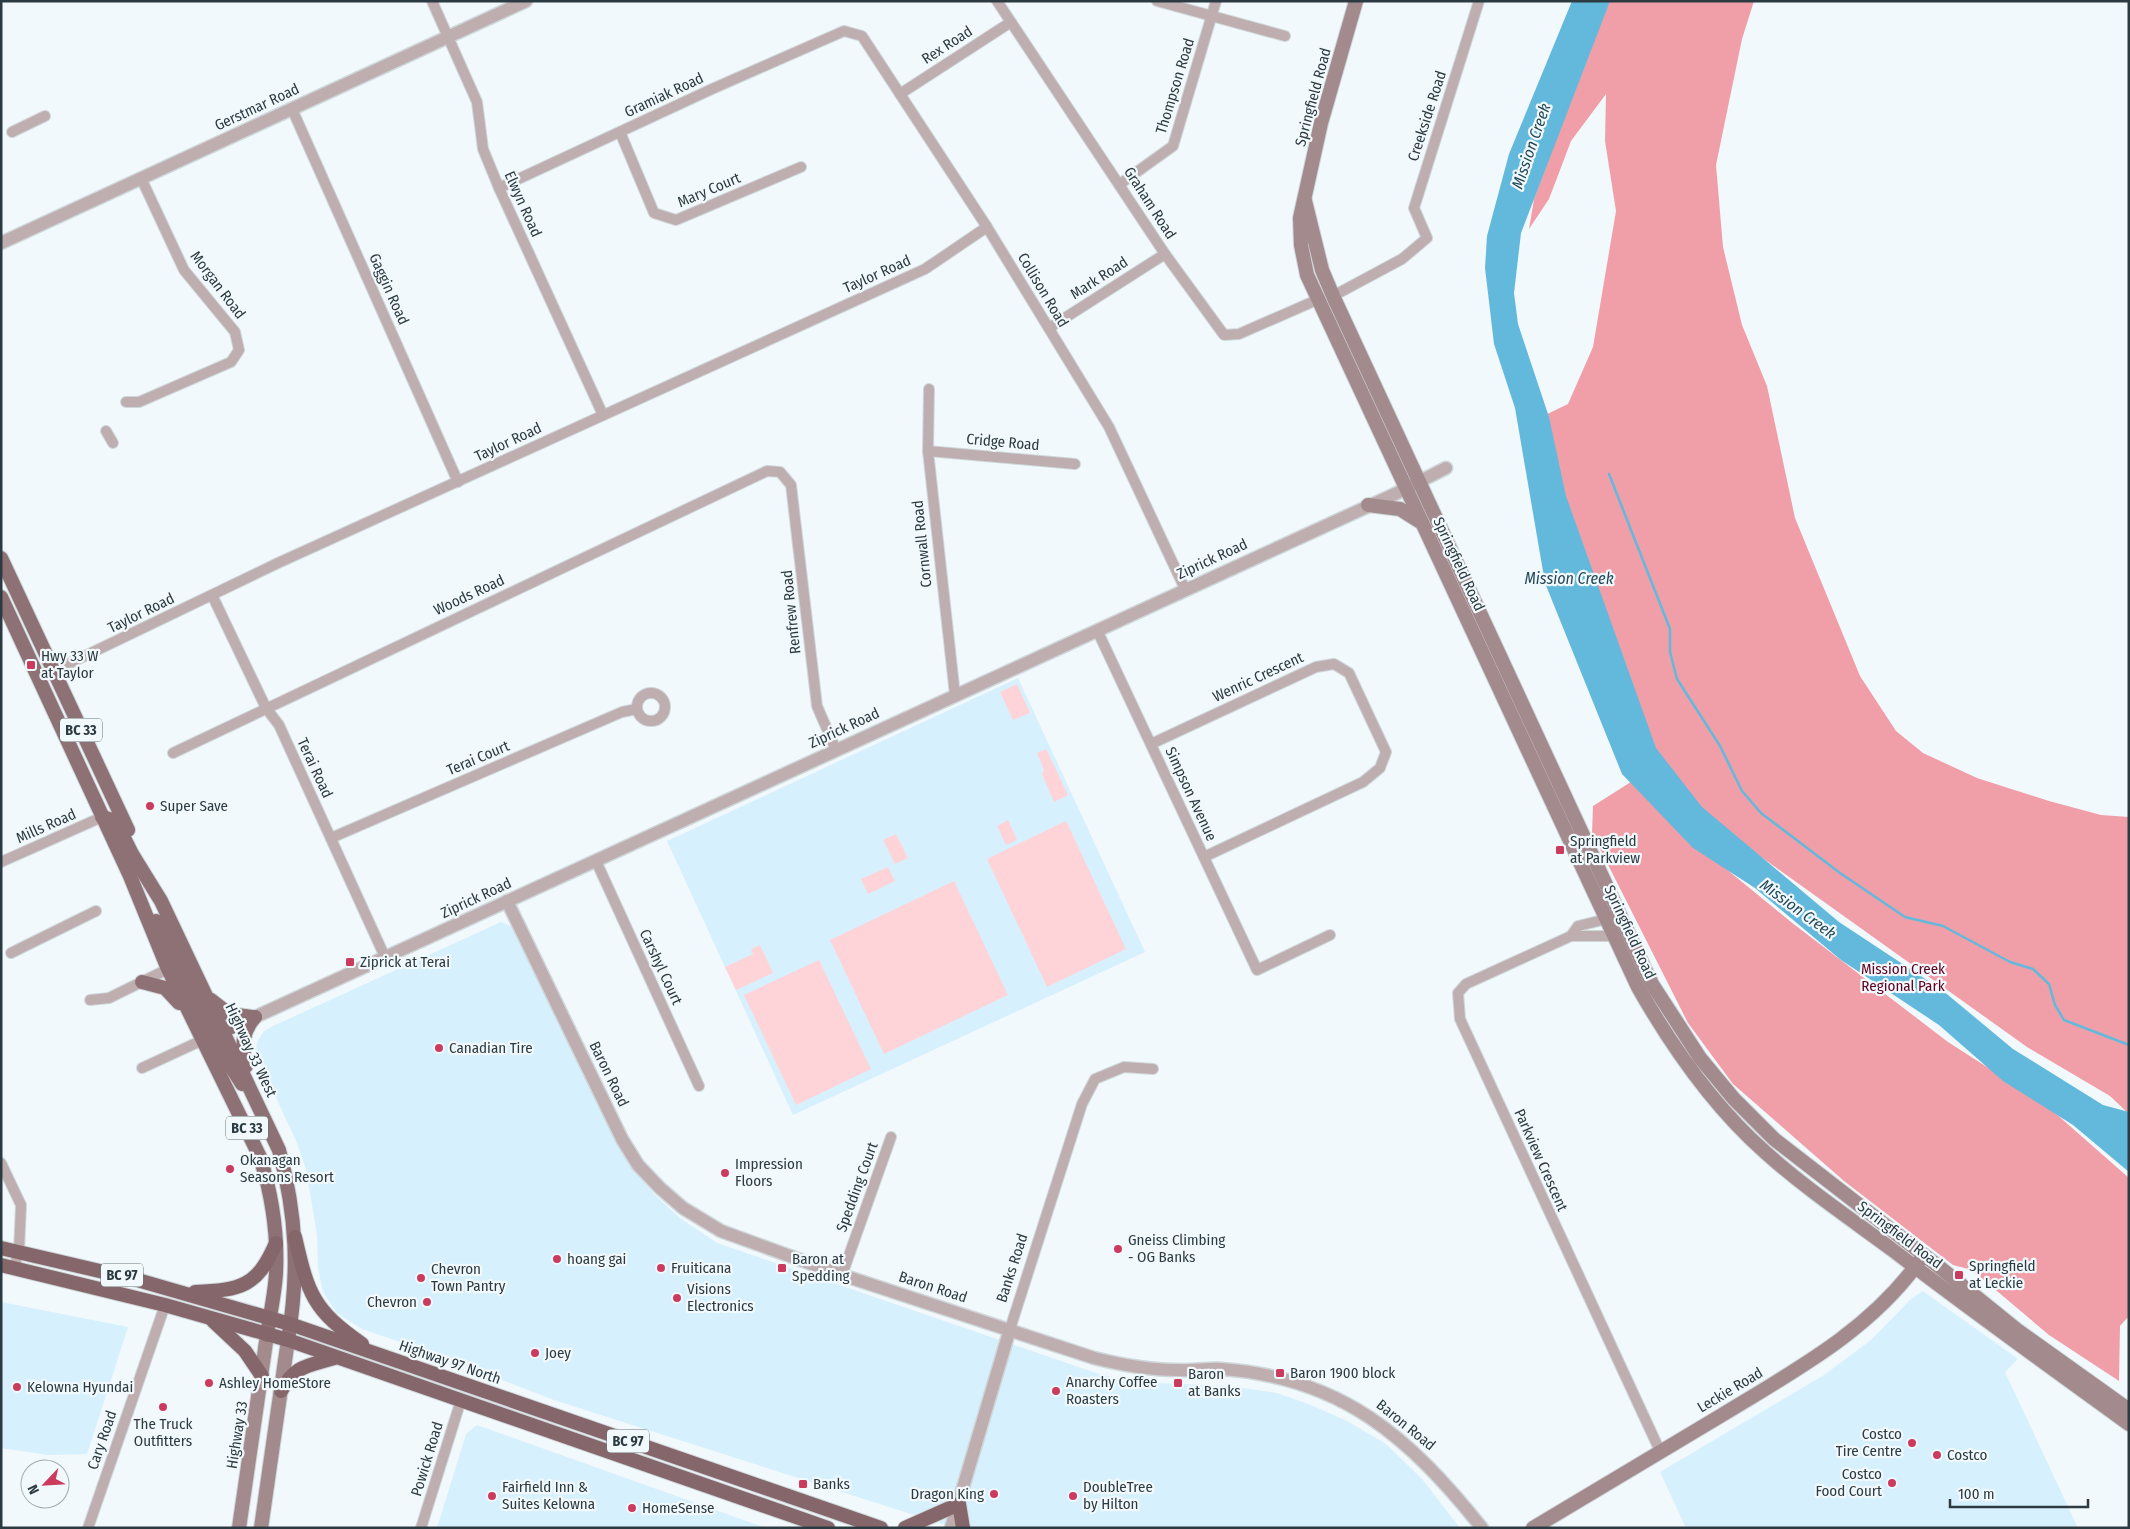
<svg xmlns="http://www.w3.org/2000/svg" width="2130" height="1529" font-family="'Fira Sans Condensed',sans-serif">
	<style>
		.built { fill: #d6f0fd }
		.green { fill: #ffd4d9 }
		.forest { fill: #f09fa9 }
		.water { fill: #63b9dc }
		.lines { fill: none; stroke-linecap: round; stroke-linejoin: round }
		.stream { stroke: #63b9dc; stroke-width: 2.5 }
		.minor-casing { stroke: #ced7da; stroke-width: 12 }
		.tertiary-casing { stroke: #ced7da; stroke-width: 15 }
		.secondary-casing { stroke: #ced7da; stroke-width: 16 }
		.primary-casing { stroke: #ced7da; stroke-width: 16 }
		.trunk-casing { stroke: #ced7da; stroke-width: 16 }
		.minor { stroke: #bfaeb0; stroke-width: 10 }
		.tertiary { stroke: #bfaeb0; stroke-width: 12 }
		.secondary { stroke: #a38a8d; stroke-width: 14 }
		.primary { stroke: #8e7174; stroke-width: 14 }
		.trunk { stroke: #85666a; stroke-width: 14 }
		.poi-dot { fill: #cb3b5e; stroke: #f2f9fc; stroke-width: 2 }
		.labels { text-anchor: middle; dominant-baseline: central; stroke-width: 4.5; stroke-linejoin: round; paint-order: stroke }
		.shield { fill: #f2f9fc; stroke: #677479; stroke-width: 1 }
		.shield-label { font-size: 14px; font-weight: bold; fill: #2c3b41 }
		.street-label { font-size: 15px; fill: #2c3b41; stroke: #f2f9fc }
		.poi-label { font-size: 15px; fill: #2c3b41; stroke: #f2f9fc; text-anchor: start }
		.park-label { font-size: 15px; fill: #600020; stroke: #f2f9fc }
		.water-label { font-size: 16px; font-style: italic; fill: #234959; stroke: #f2f9fc }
	</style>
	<rect width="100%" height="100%" fill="#f2f9fc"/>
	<g class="built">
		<polygon points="1018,678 1145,952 793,1115 667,841"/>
		<polygon points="501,922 515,928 619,1145 636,1172 654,1194 680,1218 717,1243 1099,1374 1133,1382 1230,1386 1277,1393 1311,1405 1347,1421 1386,1444 1422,1479 1460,1528 955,1528 554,1400 421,1349 362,1329 337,1313 323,1292 318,1268 317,1235 306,1169 297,1143 256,1054 257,1042 264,1031 273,1026"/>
		<polygon points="1923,1291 2018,1359 2005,1372 2078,1528 1686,1528 1660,1472 1824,1375 1871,1340 1912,1298"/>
		<polygon points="1,1302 128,1327 87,1454 48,1455 1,1448"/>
		<polygon points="477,1425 766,1528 437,1528 466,1434"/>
	</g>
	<g class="green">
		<polygon points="1017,684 1030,713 1013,720 1000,692"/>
		<polygon points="1046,749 1068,795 1054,802 1042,774 1044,770 1037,753"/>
		<polygon points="1008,820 1017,840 1006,845 997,826"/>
		<polygon points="1066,821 1126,949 1047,987 987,859"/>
		<polygon points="896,834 908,858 895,864 883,840"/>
		<polygon points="888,867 895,881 868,894 861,879"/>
		<polygon points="954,881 1008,995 884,1054 830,940"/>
		<polygon points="760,945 773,973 736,990 725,967 753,954 751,949"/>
		<polygon points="819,960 871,1069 796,1105 744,995"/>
	</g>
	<g class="forest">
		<polygon points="1606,1 1754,1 1742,39 1716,165 1723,247 1742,325 1767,386 1795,518 1860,676 1896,731 1923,753 1977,778 2049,801 2101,815 2129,817 2129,1114 2110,1096 2027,1047 1750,849 1706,813 1654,753 1537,419 1568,404 1593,347 1616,211 1605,141 1606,94 1571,141 1549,199 1529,229 1534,199"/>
		<polygon points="1634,780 1686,836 1791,922 1948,1042 2046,1105 2129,1178 2129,1316 2120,1326 2119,1381 2049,1335 1972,1270 1953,1265 1844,1181 1733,1084 1688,1023 1592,833 1593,806"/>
	</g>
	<polygon class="water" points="1572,1 1610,1 1521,233 1514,293 1518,324 1549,417 1566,496 1656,748 1702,807 1839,922 1942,990 2013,1049 2103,1105 2129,1112 2129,1172 2073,1125 2003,1081 1939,1025 1841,960 1755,888 1693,848 1622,774 1545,583 1515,408 1494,344 1485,268 1487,236 1509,154"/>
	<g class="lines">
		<polyline class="stream" points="1609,474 1670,629 1670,652 1677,679 1720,746 1742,791 1761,813 1840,873 1905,917 1943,926 2010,962 2033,969 2049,984 2055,1005 2064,1020 2129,1045"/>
		<g class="minor-casing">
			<g id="minor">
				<polyline points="432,1 477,102 483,149 499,188 603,415"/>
				<polyline points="997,1 1165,254 1224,335 1239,334 1319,299"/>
				<polyline points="1157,1 1285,36"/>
				<polyline points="900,94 1011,22"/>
				<polyline points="292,109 458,482"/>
				<polyline points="12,132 45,116"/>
				<polyline points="620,132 654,213 676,220 801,167"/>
				<polyline points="1120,184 1173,146 1216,1"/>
				<polyline points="499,188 712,89 844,31 862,36 987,227 1109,427 1185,589"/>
				<polyline points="1333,296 1402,259 1427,238 1414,208 1479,1"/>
				<polyline points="1049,328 1165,254"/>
				<polyline points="929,389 928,451 955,695"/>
				<polyline points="126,402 139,402 231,362 239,350 235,332 184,270 141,178"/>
				<polyline points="106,431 113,443"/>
				<polyline points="928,451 1075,464"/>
				<polyline points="212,595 266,708 279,725 385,957"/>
				<polyline points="1097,630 1257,970 1330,935"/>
				<polyline points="39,678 278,563 925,269 987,227"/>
				<circle cx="651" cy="707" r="14"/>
				<polyline points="1151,744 1316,667 1334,664 1349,673 1386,752 1380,768 1363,782 1204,857"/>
				<polyline points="173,753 767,471 780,472 791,485 817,706 836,750"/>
				<polyline points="331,838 622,712 637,709"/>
				<polyline points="596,861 699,1086"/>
				<polyline points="1,862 102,817"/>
				<polyline points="1571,936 1578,926 1611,918"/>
				<polyline points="1614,936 1571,936 1466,984 1458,993 1460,1019 1660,1451"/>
				<polyline points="11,953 96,911"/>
				<polyline points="90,1000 109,998 168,969"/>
				<polyline points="142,1068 207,1038"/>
				<polyline points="1,1163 21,1205 19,1251 14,1268"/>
				<polyline points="842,1275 891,1137"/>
				<polyline points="1010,1329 1082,1104 1095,1079 1124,1067 1153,1069"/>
				<polyline points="88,1528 165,1305"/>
				<polyline points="421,1528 461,1400"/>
			</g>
		</g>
		<g class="tertiary-casing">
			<g id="tertiary">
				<polyline points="1,243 526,1"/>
				<path d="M507 901 622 1139 638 1165 660 1188 683 1208 721 1231 842 1275 1094 1358C1122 1365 1148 1370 1177 1370 1192 1371 1207 1368 1222 1369 1343 1378 1409 1437 1482 1528"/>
				<polyline points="255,1017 1395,494 1446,468"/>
				<polyline points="951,1528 1010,1329"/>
			</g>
		</g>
		<g class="secondary-casing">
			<g id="secondary">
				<path d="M1356 1 1321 123 1300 218 1301 245 1307 275 1638 987C1672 1047 1713 1106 1765 1152 1805 1188 1851 1219 1894 1251 1971 1310 2050 1367 2129 1424"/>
				<polyline points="1305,201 1322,270 1333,296 1652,984 1700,1058 1734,1099 1774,1139 1938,1266 2017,1330 2129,1410"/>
				<polyline points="1368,505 1400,509 1419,521"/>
				<polyline points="239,1528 267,1335"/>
				<polyline points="261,1528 288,1340"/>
				<path d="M1533 1528C1596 1490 1659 1452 1722 1415 1794 1371 1871 1330 1920 1260"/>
			</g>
		</g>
		<g class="primary-casing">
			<g id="primary">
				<polyline points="1,558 128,830"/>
				<path d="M1 597 130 876 168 969 260 1157C272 1195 278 1233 276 1273 275 1293 270 1314 267 1335"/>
				<path d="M102 817 113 820 118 826 132 854 161 901 279 1150C297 1216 299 1273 288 1340"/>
				<polyline points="156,921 210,1025 224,1030 255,1017"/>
				<polyline points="142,982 165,988 179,1003"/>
				<polyline points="211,1000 229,1014 252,1017"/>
				<polyline points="204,1025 242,1084"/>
				<path d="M246 1066C242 1046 241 1033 255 1017"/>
			</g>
		</g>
		<g class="trunk-casing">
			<g id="trunk">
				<path d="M295 1237C308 1294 313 1310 362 1344"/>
				<polyline points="1,1248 134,1279 290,1324 881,1528"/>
				<polyline points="1,1265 165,1305 288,1340 828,1528"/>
				<path d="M195 1292C241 1290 257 1287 276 1243"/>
				<polyline points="213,1321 245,1351 262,1376"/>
				<path d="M281 1391C295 1365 308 1366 334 1358"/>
				<polyline points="905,1528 959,1504 963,1528"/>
			</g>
		</g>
		<use href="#minor" class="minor"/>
		<use href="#tertiary" class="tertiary"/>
		<use href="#secondary" class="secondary"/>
		<use href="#primary" class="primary"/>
		<use href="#trunk" class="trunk"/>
	</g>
	<g class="poi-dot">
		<rect x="26" y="660" width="10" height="10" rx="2.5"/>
		<circle cx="150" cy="806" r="5"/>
		<rect x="1555" y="845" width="10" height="10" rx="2.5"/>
		<rect x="345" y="957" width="10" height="10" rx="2.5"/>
		<circle cx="439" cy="1048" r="5"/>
		<circle cx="230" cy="1169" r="5"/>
		<circle cx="725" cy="1173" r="5"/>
		<circle cx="1118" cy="1249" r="5"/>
		<circle cx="557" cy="1259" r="5"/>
		<circle cx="661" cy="1268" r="5"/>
		<rect x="777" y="1263" width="10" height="10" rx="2.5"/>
		<rect x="1954" y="1270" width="10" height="10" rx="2.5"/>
		<circle cx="421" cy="1278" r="5"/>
		<circle cx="677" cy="1298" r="5"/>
		<circle cx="427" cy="1302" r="5"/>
		<circle cx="535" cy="1353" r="5"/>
		<rect x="1275" y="1368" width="10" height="10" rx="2.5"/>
		<circle cx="209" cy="1383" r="5"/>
		<rect x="1173" y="1378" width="10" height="10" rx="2.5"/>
		<circle cx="17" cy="1387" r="5"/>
		<circle cx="1056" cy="1391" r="5"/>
		<circle cx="163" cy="1407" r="5"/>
		<circle cx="1912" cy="1443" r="5"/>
		<circle cx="1937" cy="1455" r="5"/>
		<circle cx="1892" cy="1483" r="5"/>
		<rect x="798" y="1479" width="10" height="10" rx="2.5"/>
		<circle cx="994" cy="1494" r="5"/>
		<circle cx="492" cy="1496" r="5"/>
		<circle cx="1073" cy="1496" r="5"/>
		<circle cx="632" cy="1508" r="5"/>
	</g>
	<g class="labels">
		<g class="shield">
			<rect x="60" y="718.5" width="42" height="23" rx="4"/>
			<rect x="226" y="1116.5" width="42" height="23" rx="4"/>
			<rect x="101" y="1263.5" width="42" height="23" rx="4"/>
			<rect x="607" y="1429.5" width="42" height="23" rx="4"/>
		</g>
		<g class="shield-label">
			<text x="81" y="730">BC 33</text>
			<text x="247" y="1128">BC 33</text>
			<text x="122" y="1275">BC 97</text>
			<text x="628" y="1441">BC 97</text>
		</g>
		<g class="street-label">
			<text transform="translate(947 45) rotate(-33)">Rex Road</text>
			<text transform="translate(1175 86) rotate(-73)">Thompson Road</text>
			<text transform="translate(664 95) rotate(-25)">Gramiak Road</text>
			<text transform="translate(1313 97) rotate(-75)">Springfield Road</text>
			<text transform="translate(257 107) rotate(-25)">Gerstmar Road</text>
			<text transform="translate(1427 116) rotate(-72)">Creekside Road</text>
			<text transform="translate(709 190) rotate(-23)">Mary Court</text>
			<text transform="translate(1150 203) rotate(57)">Graham Road</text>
			<text transform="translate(523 204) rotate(66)">Elwyn Road</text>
			<text transform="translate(877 274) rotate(-24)">Taylor Road</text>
			<text transform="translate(1099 278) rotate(-33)">Mark Road</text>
			<text transform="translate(218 285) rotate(53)">Morgan Road</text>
			<text transform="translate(389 289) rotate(66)">Gaggin Road</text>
			<text transform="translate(1043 290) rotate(59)">Collison Road</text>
			<text transform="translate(508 442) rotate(-25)">Taylor Road</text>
			<text transform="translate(1003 442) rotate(5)">Cridge Road</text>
			<text transform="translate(922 544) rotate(-96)">Cornwall Road</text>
			<text transform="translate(1212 559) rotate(-25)">Ziprick Road</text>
			<text transform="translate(1459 564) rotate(65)">Springfield Road</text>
			<text transform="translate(469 595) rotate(-25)">Woods Road</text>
			<text transform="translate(791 612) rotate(-96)">Renfrew Road</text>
			<text transform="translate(141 613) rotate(-26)">Taylor Road</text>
			<text transform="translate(1258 677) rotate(-25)">Wenric Crescent</text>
			<text transform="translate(844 728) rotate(-25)">Ziprick Road</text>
			<text transform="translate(478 758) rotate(-23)">Terai Court</text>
			<text transform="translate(315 768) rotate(65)">Terai Road</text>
			<text transform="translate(1191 794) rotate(65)">Simpson Avenue</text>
			<text transform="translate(46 826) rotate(-24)">Mills Road</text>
			<text transform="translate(476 898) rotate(-25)">Ziprick Road</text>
			<text transform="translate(1630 932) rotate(65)">Springfield Road</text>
			<text transform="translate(661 967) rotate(65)">Carshyl Court</text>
			<text transform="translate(251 1050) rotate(65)">Highway 33 West</text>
			<text transform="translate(609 1074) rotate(64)">Baron Road</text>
			<text transform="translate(1541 1160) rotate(66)">Parkview Crescent</text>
			<text transform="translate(857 1187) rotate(-70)">Spedding Court</text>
			<text transform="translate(1900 1235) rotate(37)">Springfield Road</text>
			<text transform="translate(1012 1268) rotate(-72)">Banks Road</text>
			<text transform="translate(933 1287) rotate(18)">Baron Road</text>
			<text transform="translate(450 1362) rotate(19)">Highway 97 North</text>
			<text transform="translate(1730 1390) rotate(-31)">Leckie Road</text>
			<text transform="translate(1406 1425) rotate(39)">Baron Road</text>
			<text transform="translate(237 1435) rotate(-81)">Highway 33</text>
			<text transform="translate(102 1440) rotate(-71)">Cary Road</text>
			<text transform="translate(427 1459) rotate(-73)">Powick Road</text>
		</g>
		<g class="poi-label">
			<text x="41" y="656">Hwy 33 W<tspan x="41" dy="17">at Taylor</tspan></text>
			<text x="160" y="806">Super Save</text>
			<text x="1570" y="841">Springfield<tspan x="1570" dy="17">at Parkview</tspan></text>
			<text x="360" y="962">Ziprick at Terai</text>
			<text x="449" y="1048">Canadian Tire</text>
			<text x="240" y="1160">Okanagan<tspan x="240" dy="17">Seasons Resort</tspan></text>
			<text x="735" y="1164">Impression<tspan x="735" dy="17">Floors</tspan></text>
			<text x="1128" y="1240">Gneiss Climbing<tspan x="1128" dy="17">- OG Banks</tspan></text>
			<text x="567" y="1259">hoang gai</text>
			<text x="792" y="1259">Baron at<tspan x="792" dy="17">Spedding</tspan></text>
			<text x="1969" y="1266">Springfield<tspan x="1969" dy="17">at Leckie</tspan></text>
			<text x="671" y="1268">Fruiticana</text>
			<text x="431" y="1269">Chevron<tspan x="431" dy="17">Town Pantry</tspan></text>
			<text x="687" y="1289">Visions<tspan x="687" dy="17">Electronics</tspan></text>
			<text x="417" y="1302" text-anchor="end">Chevron</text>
			<text x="545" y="1353">Joey</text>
			<text x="1290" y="1373">Baron 1900 block</text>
			<text x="1188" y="1374">Baron<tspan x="1188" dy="17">at Banks</tspan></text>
			<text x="1066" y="1382">Anarchy Coffee<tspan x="1066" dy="17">Roasters</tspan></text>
			<text x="219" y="1383">Ashley HomeStore</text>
			<text x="27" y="1387">Kelowna Hyundai</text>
			<text x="163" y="1424" text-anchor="middle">The Truck<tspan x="163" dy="17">Outfitters</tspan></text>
			<text x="1902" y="1434" text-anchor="end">Costco<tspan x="1902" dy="17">Tire Centre</tspan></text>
			<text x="1947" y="1455">Costco</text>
			<text x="1882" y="1474" text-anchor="end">Costco<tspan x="1882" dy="17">Food Court</tspan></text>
			<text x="813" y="1484">Banks</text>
			<text x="502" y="1487">Fairfield Inn &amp;<tspan x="502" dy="17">Suites Kelowna</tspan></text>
			<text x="1083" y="1487">DoubleTree<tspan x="1083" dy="17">by Hilton</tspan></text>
			<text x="984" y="1494" text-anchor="end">Dragon King</text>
			<text x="642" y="1508">HomeSense</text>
		</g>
		<g class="park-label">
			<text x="1903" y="969">Mission Creek<tspan x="1903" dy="17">Regional Park</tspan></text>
		</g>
		<g class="water-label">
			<text transform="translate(1531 146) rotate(-71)">Mission Creek</text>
			<text x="1569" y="578">Mission Creek</text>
			<text transform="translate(1798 909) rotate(36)">Mission Creek</text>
		</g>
	</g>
	<rect width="2130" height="1529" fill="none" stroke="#2c3b41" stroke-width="5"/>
	<g transform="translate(45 1484) rotate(245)"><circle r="24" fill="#f2f9fc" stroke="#a3adb1"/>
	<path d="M0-4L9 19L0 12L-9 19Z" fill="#cb3b5e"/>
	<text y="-8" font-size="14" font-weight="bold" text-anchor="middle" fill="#2c3b41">N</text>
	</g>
	<path d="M1950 1499v8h138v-8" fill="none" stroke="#2c3b41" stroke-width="2.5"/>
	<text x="1958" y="1499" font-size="15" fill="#2c3b41" stroke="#f2f9fc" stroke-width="4" paint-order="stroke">100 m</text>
</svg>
